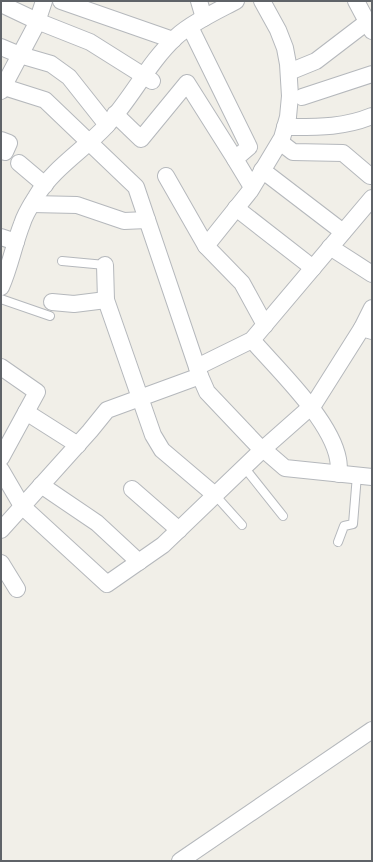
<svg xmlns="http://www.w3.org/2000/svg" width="373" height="862" font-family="'Fira Sans Condensed',sans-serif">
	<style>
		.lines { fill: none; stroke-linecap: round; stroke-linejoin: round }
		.lane-casing { stroke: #b5b8bc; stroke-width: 10 }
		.street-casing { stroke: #b5b8bc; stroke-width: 18 }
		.lane { stroke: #fff; stroke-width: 8 }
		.street { stroke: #fff; stroke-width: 16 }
	</style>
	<rect width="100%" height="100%" fill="#f1efe8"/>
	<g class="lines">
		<g class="lane-casing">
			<g id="lane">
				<polyline points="62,261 105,265"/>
				<polyline points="1,299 50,316"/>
				<polyline points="244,467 283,516"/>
				<polyline points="215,495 242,525"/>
				<polyline points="338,542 344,526 353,524 357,475"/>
			</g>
		</g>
		<g class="street-casing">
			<g id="street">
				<polyline points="61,1 173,40"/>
				<polyline points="199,1 204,18"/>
				<polyline points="356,1 372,31"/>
				<polyline points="1,4 37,21 90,42 152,81"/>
				<polyline points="190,27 249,147 235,159 252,187"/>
				<polyline points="1,47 20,55 51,64 69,77 107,125"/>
				<polyline points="289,72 316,61 367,22"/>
				<polyline points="1,86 45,100 136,187 200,376 207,392 262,450"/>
				<polyline points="1,91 36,25 44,1"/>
				<polyline points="302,97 372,74"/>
				<polyline points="115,114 141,139 187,83 235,159"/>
				<path d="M285 127C316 127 343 128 372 116"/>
				<polyline points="1,140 9,143 5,152"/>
				<polyline points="280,142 293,152 343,153 370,176 372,176"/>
				<polyline points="19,163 45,185"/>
				<polyline points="262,170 343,232"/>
				<polyline points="166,176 206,246 242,283 265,325"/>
				<polyline points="32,204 77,205 124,221 147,220"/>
				<polyline points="236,208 313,268"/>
				<polyline points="1,237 16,242"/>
				<polyline points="206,246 250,191 282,138 288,117 290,96 288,64 285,48 278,30 262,1"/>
				<polyline points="330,247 372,274"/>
				<polyline points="105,265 106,300 153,435 162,450 215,495"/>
				<path d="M1 287C10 267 14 244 22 224 25 214 31 205 36 197 52 169 85 149 106 126 132 98 148 63 176 37 191 23 217 11 236 1"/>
				<polyline points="52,302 74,304 106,300"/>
				<polyline points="362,328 372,308"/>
				<path d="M252 340C278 370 331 420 338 459 339 464 339 469 339 474"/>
				<polyline points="1,367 37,392 1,458"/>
				<polyline points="197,367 252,340 372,198"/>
				<polyline points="26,412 78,445"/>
				<polyline points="263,449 285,468 372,477"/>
				<polyline points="1,470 22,506 107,584 163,545 262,450 314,404 362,328 372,331"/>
				<polyline points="41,485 97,523 139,562"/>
				<polyline points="132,489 179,530"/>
				<polyline points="1,530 90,431 107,410 200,376"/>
				<polyline points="1,563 17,589"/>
				<polyline points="180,861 372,730"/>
			</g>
		</g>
		<use href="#lane" class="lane"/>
		<use href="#street" class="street"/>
	</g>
	<rect width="373" height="862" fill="none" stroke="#5f6368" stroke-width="4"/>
</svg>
